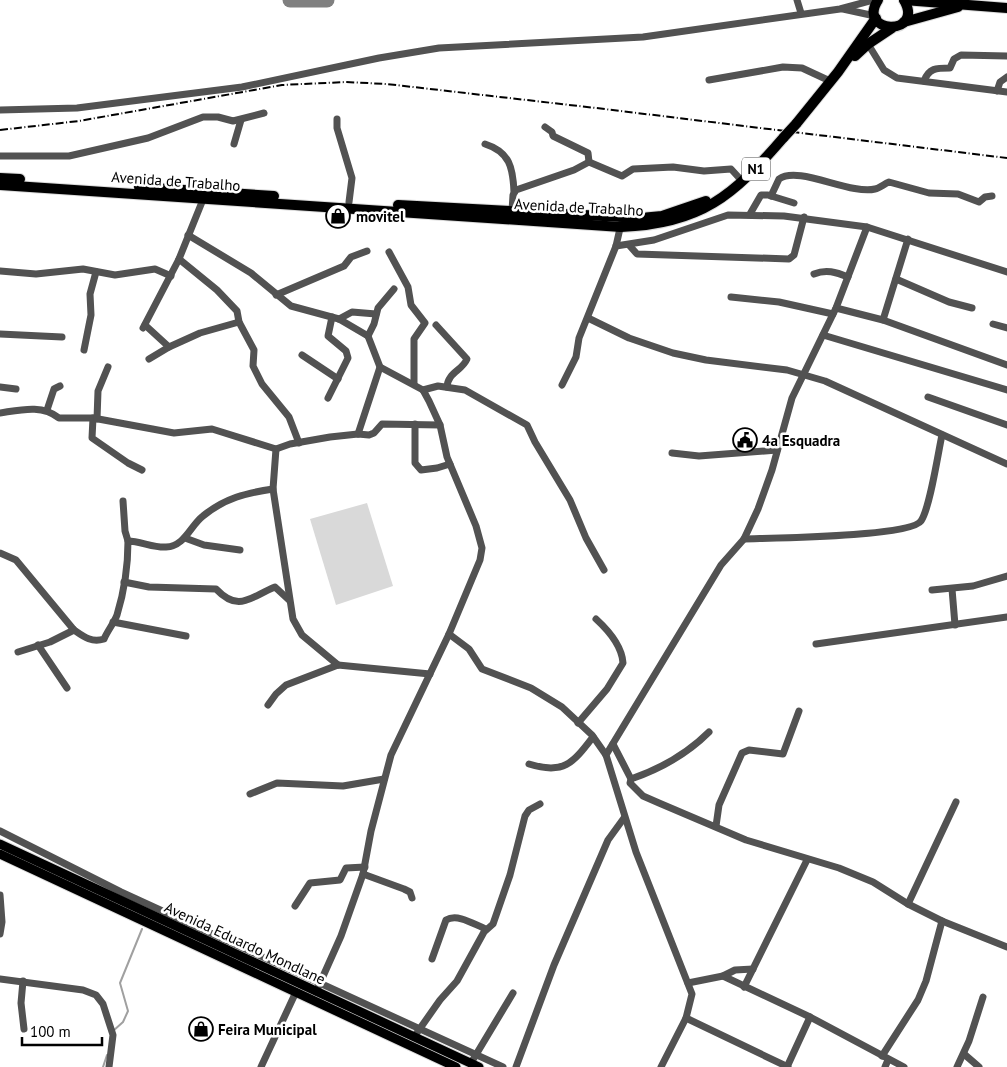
<svg xmlns="http://www.w3.org/2000/svg" width="1007" height="1067" font-family="'PT Sans',sans-serif">
	<style>
		.grass { fill: #d9d9d9 }
		.lines { fill: none; stroke-linecap: round; stroke-linejoin: round }
		.stream { stroke: #a0a0a0; stroke-width: 2 }
		.taxiway { stroke: #808080; stroke-width: 15 }
		.major-casing { stroke: #dbdbdb; stroke-width: 11 }
		.highway-casing { stroke: #dbdbdb; stroke-width: 12 }
		.minor { stroke: #525252; stroke-width: 7 }
		.major { stroke: #000; stroke-width: 9 }
		.highway { stroke: #000; stroke-width: 10 }
		.rail { stroke: #000; stroke-width: 2; stroke-dasharray: 8 2.5 1 2.5; stroke-linecap: butt }
		.highway-bridge-casing { stroke: #dbdbdb; stroke-width: 12; stroke-linecap: butt }
		.highway-bridge { stroke: #000; stroke-width: 10 }
		.labels { text-anchor: middle; dominant-baseline: central; stroke-width: 5; stroke-linejoin: round; paint-order: stroke }
		.shield { fill: #fff; stroke: #4c4c4c; stroke-width: 1 }
		.shield-label { font-size: 14px; font-weight: bold; fill: #000 }
		.street-label { font-size: 15px; fill: #000; stroke: #fff }
		.poi-label { font-size: 15px; font-weight: bold; fill: #000; stroke: #fff; text-anchor: start }
	</style>
	<rect width="100%" height="100%" fill="#fff"/>
	<polygon class="grass" points="367,503 393,586 336,605 310,519"/>
	<g class="lines">
		<g class="stream">
			<polyline points="113,1031 123,1022 128,1011 120,983 142,929"/>
			<polyline points="103,1067 107,1055"/>
		</g>
		<polyline class="taxiway" points="290,0 327,0"/>
		<g class="major-casing">
			<g id="major">
				<polyline points="0,844 479,1067"/>
				<polyline points="0,854 456,1067"/>
			</g>
		</g>
		<g class="highway-casing">
			<g id="highway">
				<path d="M878 0C856 34 925 37 904 0"/>
				<polyline points="904,0 1007,8"/>
				<polyline points="904,22 958,7"/>
				<polyline points="855,56 868,44 892,28"/>
				<polyline points="796,124 838,72 876,18"/>
				<polyline points="0,178 20,179"/>
				<path d="M0 185 621 227C701 224 733 196 784 137"/>
				<polyline points="139,187 274,196"/>
				<polyline points="398,205 641,218 662,216 706,201"/>
			</g>
		</g>
		<g class="minor">
			<polyline points="797,0 801,13"/>
			<polyline points="843,9 875,16"/>
			<polyline points="868,44 884,70 897,78 1007,92"/>
			<polyline points="709,80 783,67 802,68 830,81"/>
			<path d="M924 81C929 68 936 68 950 68L954 59 961 55 1007 56"/>
			<polyline points="997,91 1000,82 1007,77"/>
			<polyline points="0,110 77,108 242,87 379,58 439,48 643,37 840,9 873,0"/>
			<polyline points="337,119 337,128 352,178 349,202"/>
			<polyline points="545,127 552,132 553,136 588,153 589,162"/>
			<polyline points="234,144 241,120"/>
			<path d="M485 144C510 152 513 168 514 192"/>
			<polyline points="0,156 69,156 148,138 203,117 218,117 233,121 264,113"/>
			<path d="M771 196 779 179C798 165 850 195 875 189 880 188 884 184 889 182L929 193 958 194 979 202 985 197 992 196"/>
			<polyline points="512,211 513,195 516,190 574,170 589,162 622,176 633,169 673,167 704,171 731,169 742,181"/>
			<polyline points="750,214 761,195 768,195 794,203"/>
			<polyline points="188,235 251,273 291,306 339,319 368,336 380,367 423,390 429,401 440,425 447,457 476,526 482,548 480,560 449,634 391,755 371,831 363,874 341,936 316,992"/>
			<polyline points="629,245 637,254 789,259 794,255 804,217"/>
			<polyline points="616,246 654,240 728,215 784,216 867,227 1007,272"/>
			<polyline points="389,252 408,287 411,305 425,323 414,339 414,384"/>
			<polyline points="179,259 217,290 237,311 239,322 254,350 253,366 262,384 289,417 299,443"/>
			<polyline points="0,271 36,274 83,269 115,275 155,269 171,276"/>
			<path d="M814 274C826 269 836 272 848 277"/>
			<polyline points="896,279 949,302 972,308"/>
			<polyline points="276,295 344,266 351,257 367,251"/>
			<polyline points="731,297 779,302 833,314"/>
			<polyline points="836,308 883,320 1007,365"/>
			<polyline points="588,318 629,338 673,353 706,360 787,370 825,381 1007,464"/>
			<polyline points="339,319 352,312 376,314"/>
			<polyline points="883,320 908,239"/>
			<polyline points="993,324 1007,328"/>
			<polyline points="145,325 169,347 200,333 239,322"/>
			<path d="M436 325 467 359C462 371 448 372 447 387"/>
			<polyline points="143,328 179,259 204,197"/>
			<polyline points="0,334 62,337"/>
			<polyline points="823,335 1007,390"/>
			<polyline points="368,336 374,324 378,308 394,289"/>
			<polyline points="84,350 91,315 90,294 96,272"/>
			<polyline points="302,355 338,379"/>
			<polyline points="149,359 169,347"/>
			<polyline points="562,385 576,357 579,338 616,246 621,224"/>
			<polyline points="0,387 16,389"/>
			<polyline points="423,390 438,386 465,390 527,425 535,442 570,500 586,538 604,570"/>
			<polyline points="928,397 1007,425"/>
			<polyline points="328,398 348,358 346,351 328,336 332,317"/>
			<polyline points="47,410 54,389 60,386"/>
			<path d="M0 413C20 410 42 404 59 418H93L174 433 212 429 276 449 290 444 330 437 358 434 369 435 374 433 382 424 440 425"/>
			<polyline points="93,418 92,438 128,463 142,470"/>
			<polyline points="97,419 98,391 108,367"/>
			<polyline points="415,424 415,463 421,470 437,468 450,464"/>
			<polyline points="358,434 380,367"/>
			<polyline points="276,449 273,489 293,619 302,635 338,665"/>
			<polyline points="672,453 699,456 777,450"/>
			<polyline points="123,501 125,531 128,541"/>
			<polyline points="185,538 204,545 240,550"/>
			<path d="M744 539C769 538 910 537 921 521 930 508 938 453 942 435"/>
			<path d="M0 553 16 560 74 630C84 637 92 643 104 639 108 630 114 623 117 615 124 592 128 565 128 541 140 541 154 548 166 547 185 546 190 526 203 516 225 498 246 493 273 489"/>
			<path d="M124 582 149 587 216 589C239 613 250 597 275 587L289 600"/>
			<polyline points="952,589 955,625"/>
			<polyline points="932,590 973,586 1007,576"/>
			<polyline points="113,622 186,636"/>
			<polyline points="449,634 469,649 482,669 531,688 562,707 592,735 606,755 636,852 692,994 686,1018 661,1067"/>
			<polyline points="816,644 1007,617"/>
			<polyline points="38,645 67,688"/>
			<polyline points="18,652 50,642 74,630"/>
			<polyline points="268,705 276,694 286,685 338,665 430,674"/>
			<path d="M578 723 607 689 623 663C622 646 608 630 596 619"/>
			<polyline points="613,744 631,779 630,783 643,796 659,803 746,840 839,868 873,882 908,904 942,921 1007,947"/>
			<polyline points="606,755 721,565 744,539 758,509 772,470 792,398 836,308 867,227"/>
			<path d="M529 764C564 775 573 763 593 737"/>
			<path d="M631 779C660 769 687 754 709 732"/>
			<polyline points="250,794 277,783 343,786 384,779"/>
			<polyline points="716,826 719,805 742,753 749,750 783,754 799,711"/>
			<polyline points="0,831 121,892 503,1067"/>
			<polyline points="363,874 404,889 410,892 412,898"/>
			<polyline points="0,895 2,922 0,934"/>
			<polyline points="908,904 956,802"/>
			<polyline points="295,906 310,883 340,880 346,868 365,867"/>
			<path d="M432 959 446 920C458 913 475 925 486 929"/>
			<polyline points="723,976 735,970 753,969"/>
			<polyline points="0,979 83,990 96,995 103,1004 113,1035 109,1067"/>
			<polyline points="23,981 21,1003 24,1029"/>
			<polyline points="688,983 723,976 810,1017 904,1067"/>
			<polyline points="744,987 807,860"/>
			<polyline points="686,1018 788,1067"/>
			<polyline points="414,1037 440,1000 457,981 484,932 493,924 510,875 525,816 529,810 540,804"/>
			<polyline points="964,1054 979,1067"/>
			<polyline points="882,1056 918,1000 926,981 942,921"/>
			<polyline points="471,1063 513,993"/>
			<polyline points="261,1067 295,994"/>
			<polyline points="516,1067 554,965 608,840 624,818"/>
			<polyline points="787,1067 810,1017"/>
			<polyline points="885,1067 888,1060"/>
			<polyline points="957,1067 969,1041 983,997"/>
		</g>
		<use href="#major" class="major"/>
		<use href="#highway" class="highway"/>
		<polyline class="rail" points="0,130 79,121 282,85 346,82 387,84 596,108 1007,158"/>
		<g class="highway-bridge-casing">
			<polyline id="highway-bridge" points="784,137 796,124"/>
		</g>
		<use href="#highway-bridge" class="highway-bridge"/>
	</g>
	<defs>
		<g id="shop-ring" transform="scale(1.25)"><circle r="9.5" fill="#fff" stroke="#000" stroke-width="1.5"/><path d="M-5-2.5h2.3a2.7 3.5 0 0 1 5.4 0H5L5.5 6h-11ZM-1.5-2.5h3a1.5 2.3 0 0 0-3 0Z" fill="#000"/></g>
		<g id="civic-ring" transform="scale(1.25)"><circle r="9.5" fill="#fff" stroke="#000" stroke-width="1.5"/><path d="M-.6-6.5H3V-4.5H.6V-3L4-1V1h2V6H-6V1h2V-1L-.6-3ZM-1.2 2.5V6h2.4V2.5Z" fill="#000"/></g>
	</defs>
	<g fill-rule="evenodd">
		<use href="#shop-ring" x="338" y="216"/>
		<use href="#civic-ring" x="745" y="440"/>
		<use href="#shop-ring" x="201" y="1029"/>
	</g>
	<g class="labels">
		<rect class="shield" x="742" y="157.5" width="28" height="23" rx="4"/>
		<g class="shield-label">
			<text x="756" y="169">N1</text>
		</g>
		<g class="street-label">
			<text transform="translate(176 181) rotate(4)">Avenida de Trabalho</text>
			<text transform="translate(579 207) rotate(3)">Avenida de Trabalho</text>
			<text transform="translate(245 943) rotate(25)">Avenida Eduardo Mondlane</text>
		</g>
		<g class="poi-label">
			<text x="356" y="216">movitel</text>
			<text x="762" y="440">4a Esquadra</text>
			<text x="218" y="1029">Feira Municipal</text>
		</g>
	</g>
	<path d="M22 1037v8h80v-8" fill="none" stroke="#000000" stroke-width="2.5"/>
	<text x="30" y="1037" font-size="15" fill="#000000" stroke="#ffffff" stroke-width="4" paint-order="stroke">100 m</text>
</svg>
